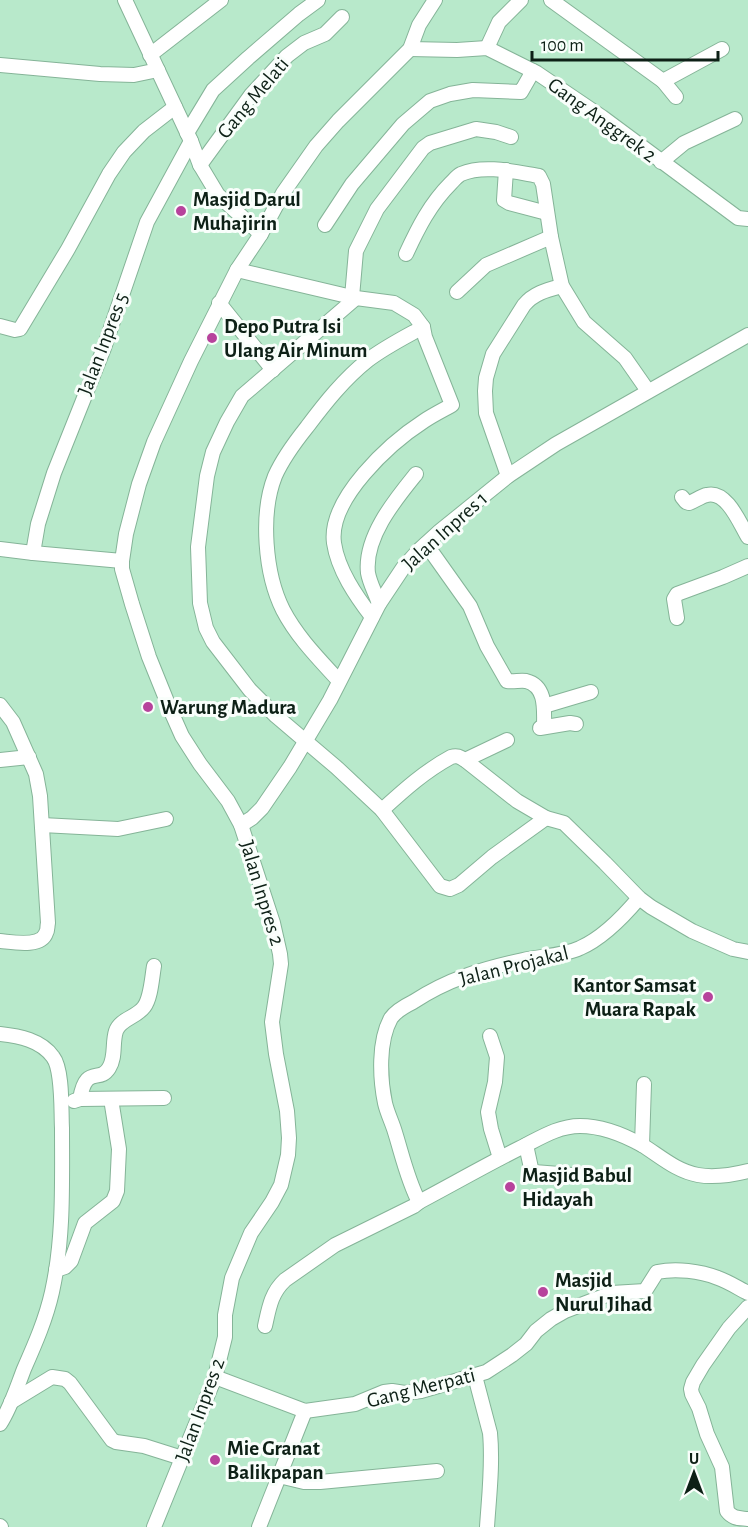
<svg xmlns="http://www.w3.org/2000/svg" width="748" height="1527" font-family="'Alegreya Sans',sans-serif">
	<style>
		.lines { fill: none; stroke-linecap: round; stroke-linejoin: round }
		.minor-casing { stroke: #85b498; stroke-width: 16 }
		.minor { stroke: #fff; stroke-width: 14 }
		.poi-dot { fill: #b7439c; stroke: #f9fefb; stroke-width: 2 }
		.labels { text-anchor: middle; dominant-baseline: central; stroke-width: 6; stroke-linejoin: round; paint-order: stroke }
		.street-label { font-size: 21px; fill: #0d2016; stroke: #f9fefb }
		.poi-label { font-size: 21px; font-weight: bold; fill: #0d2016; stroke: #f9fefb; text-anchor: start }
	</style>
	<rect width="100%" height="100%" fill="#b8e9cb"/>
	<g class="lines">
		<g class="minor-casing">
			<g id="minor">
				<polyline points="125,0 191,141 200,165 218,195 261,234"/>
				<polyline points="551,0 663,81 722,49"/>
				<polyline points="487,48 499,22 521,0"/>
				<polyline points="410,49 457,50 487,48 537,73 602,117 738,218 748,219"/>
				<polyline points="150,55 221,0"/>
				<polyline points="0,65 100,74 134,75 158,70"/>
				<polyline points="663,81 676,97"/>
				<polyline points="187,133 213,90 248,58 299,14 318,0"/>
				<polyline points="661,162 684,143 735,119"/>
				<polyline points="200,165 251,95 287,56 304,43 325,34 342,17"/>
				<polyline points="506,170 504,200 509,203 547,213"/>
				<polyline points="325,225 352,184 403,124 430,101 450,94 473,90 521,92 533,71"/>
				<path d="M406 254C418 228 430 204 451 183 454 180 457 176 461 174 484 164 515 172 539 176L543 184 551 237 562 286 584 322 625 358 648 391"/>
				<path d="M237 270 356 298 394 303 414 315 423 327 425 337 452 405C443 410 433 415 424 421 390 443 328 499 334 543 338 570 356 596 372 617"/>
				<polyline points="457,292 486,265 551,237"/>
				<polyline points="352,297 356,251 377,209 423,148 430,143 476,129 496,132 511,137"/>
				<polyline points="356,298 242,396 227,422 213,452 207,476 198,547 200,603 206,628 213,642 250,690 276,716 336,767 382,810 440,886 450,889 459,885 492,857 546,818"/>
				<polyline points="219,303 273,370"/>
				<polyline points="0,326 15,330 20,329 68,249 109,174 124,152 144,131 175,107"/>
				<path d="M508 476 486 413 485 391 486 378 493 354 524 305C534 293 547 290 562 286"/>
				<path d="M682 497 686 502 689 503C695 501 701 496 707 495 727 490 740 524 748 537"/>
				<path d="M426 544 470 606 487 646 507 681C514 682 520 680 526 681 547 686 544 711 544 727"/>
				<polyline points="0,549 33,553 122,561"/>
				<polyline points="33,553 38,524 54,473 104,348 147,222 191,141"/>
				<path d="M379 604C376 594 370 584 368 573 364 537 395 500 416 474"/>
				<polyline points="677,618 674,599 677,594 723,577 748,566"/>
				<path d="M339 681C319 659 297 637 283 610 265 574 260 514 275 476 283 458 295 442 307 427 325 403 344 379 368 360 385 347 405 337 423 327"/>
				<path d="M0 705 13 722 36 774 40 796 48 923C47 927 48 930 46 933 41 948 12 942 0 941"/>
				<polyline points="544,706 591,692"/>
				<polyline points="540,728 570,723 576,724"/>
				<polyline points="0,760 29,757"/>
				<polyline points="465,760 507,740"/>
				<path d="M382 810C404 790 425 771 451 757 457 755 460 757 465 760L517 801 546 818 564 823 605 863 639 898 651 907 692 931 733 949 748 952"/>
				<polyline points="42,825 118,829 166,819"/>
				<polyline points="241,825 252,818 262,808 290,767 330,700 379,604 403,568 418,551 440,531 508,476 556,444 748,335"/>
				<path d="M639 898C623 917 603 938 580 948 563 956 541 956 523 960 482 969 448 979 413 1002 405 1006 396 1011 391 1018 378 1041 380 1079 385 1103 387 1112 391 1120 394 1129 402 1154 407 1179 419 1202 453 1184 486 1165 520 1148 540 1138 558 1126 580 1126 601 1126 624 1135 642 1145 660 1156 676 1171 698 1175 715 1178 732 1175 748 1171"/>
				<path d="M0 1034C19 1036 41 1040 53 1057 63 1070 61 1111 62 1128 62 1183 64 1238 52 1292 46 1319 35 1344 24 1369 17 1387 11 1407 0 1424"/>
				<polyline points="490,1036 497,1057 495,1082 488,1112 491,1129 500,1158"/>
				<path d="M80 1099C86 1064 99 1084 109 1068 116 1057 112 1043 116 1031 120 1019 137 1017 144 1007 151 998 152 977 154 966"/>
				<polyline points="74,1101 80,1099 164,1098"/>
				<polyline points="526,1145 531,1168 534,1172 585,1176"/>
				<polyline points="642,1145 644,1084"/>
				<polyline points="56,1270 65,1267 71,1261 85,1223 113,1201 117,1191 119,1149 111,1099"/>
				<path d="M748 1307 729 1328 703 1365 693 1382 691 1389 692 1394 699 1408 707 1434 722 1467 727 1511C733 1519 739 1518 748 1519"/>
				<path d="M265 1326C269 1308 271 1293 285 1280L335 1245 414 1206 419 1202"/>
				<path d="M475 1376 490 1433C493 1464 489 1496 487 1527"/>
				<path d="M215 1377 305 1411 355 1404 384 1392 392 1391 405 1393 421 1391 486 1372 512 1355 526 1344 536 1331 551 1319 565 1311 612 1293 645 1291 657 1272C676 1268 700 1271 718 1278 729 1282 738 1288 748 1293"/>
				<polyline points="11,1402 52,1377 65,1379 70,1383 112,1440 116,1442 144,1446 182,1458"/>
				<polyline points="279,1476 304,1482 320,1482 437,1471"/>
				<polyline points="0,1526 1,1527"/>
				<polyline points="154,1527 215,1377 225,1337 225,1315 232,1278 251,1233 272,1202 281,1185 288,1155 289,1138 287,1111 276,1054 272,1022 281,964 280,954 273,923 241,825 228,801 200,764 182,736 170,709 149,657 132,604 122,569 122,561 126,534 139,484 154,442 191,361 237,270 261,234 283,193 316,146 338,121 410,49 419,25 435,0"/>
				<polyline points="259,1527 305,1411"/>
			</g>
		</g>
		<use href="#minor" class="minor"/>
	</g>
	<g class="poi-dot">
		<circle cx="181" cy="211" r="6"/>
		<circle cx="212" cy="338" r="6"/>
		<circle cx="148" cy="707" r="6"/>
		<circle cx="708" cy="997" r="6"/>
		<circle cx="510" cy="1187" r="6"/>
		<circle cx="543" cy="1292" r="6"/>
		<circle cx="215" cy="1460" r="6"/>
	</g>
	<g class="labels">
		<g class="street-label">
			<text transform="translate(253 98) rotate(-50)">Gang Melati</text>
			<text transform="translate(602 120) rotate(36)">Gang Anggrek 2</text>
			<text transform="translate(103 344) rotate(-69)">Jalan Inpres 5</text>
			<text transform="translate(445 531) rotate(-42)">Jalan Inpres 1</text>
			<text transform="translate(262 893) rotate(73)">Jalan Inpres 2</text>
			<text transform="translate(514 966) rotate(-14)">Jalan Projakal</text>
			<text transform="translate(421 1388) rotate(-14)">Gang Merpati</text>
			<text transform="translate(200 1410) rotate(-70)">Jalan Inpres 2</text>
		</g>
		<g class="poi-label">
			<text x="193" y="199">Masjid Darul<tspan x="193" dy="24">Muhajirin</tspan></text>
			<text x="224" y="326">Depo Putra Isi<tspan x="224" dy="24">Ulang Air Minum</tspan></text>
			<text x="160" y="707">Warung Madura</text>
			<text x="696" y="985" text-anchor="end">Kantor Samsat<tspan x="696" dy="24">Muara Rapak</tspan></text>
			<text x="522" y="1175">Masjid Babul<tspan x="522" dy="24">Hidayah</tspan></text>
			<text x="555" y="1280">Masjid<tspan x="555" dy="24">Nurul Jihad</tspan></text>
			<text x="227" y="1448">Mie Granat<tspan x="227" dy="24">Balikpapan</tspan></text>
		</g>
	</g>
	<g transform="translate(694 1473)" stroke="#f9fefb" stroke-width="4.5" paint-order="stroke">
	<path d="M0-4.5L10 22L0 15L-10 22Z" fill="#0d2016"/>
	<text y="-9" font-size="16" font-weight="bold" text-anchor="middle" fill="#0d2016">U</text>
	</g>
	<path d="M532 51v9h186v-9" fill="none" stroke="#0d2016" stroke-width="3"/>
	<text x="541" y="51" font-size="18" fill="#0d2016" stroke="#f9fefb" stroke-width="4.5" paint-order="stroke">100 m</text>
</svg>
